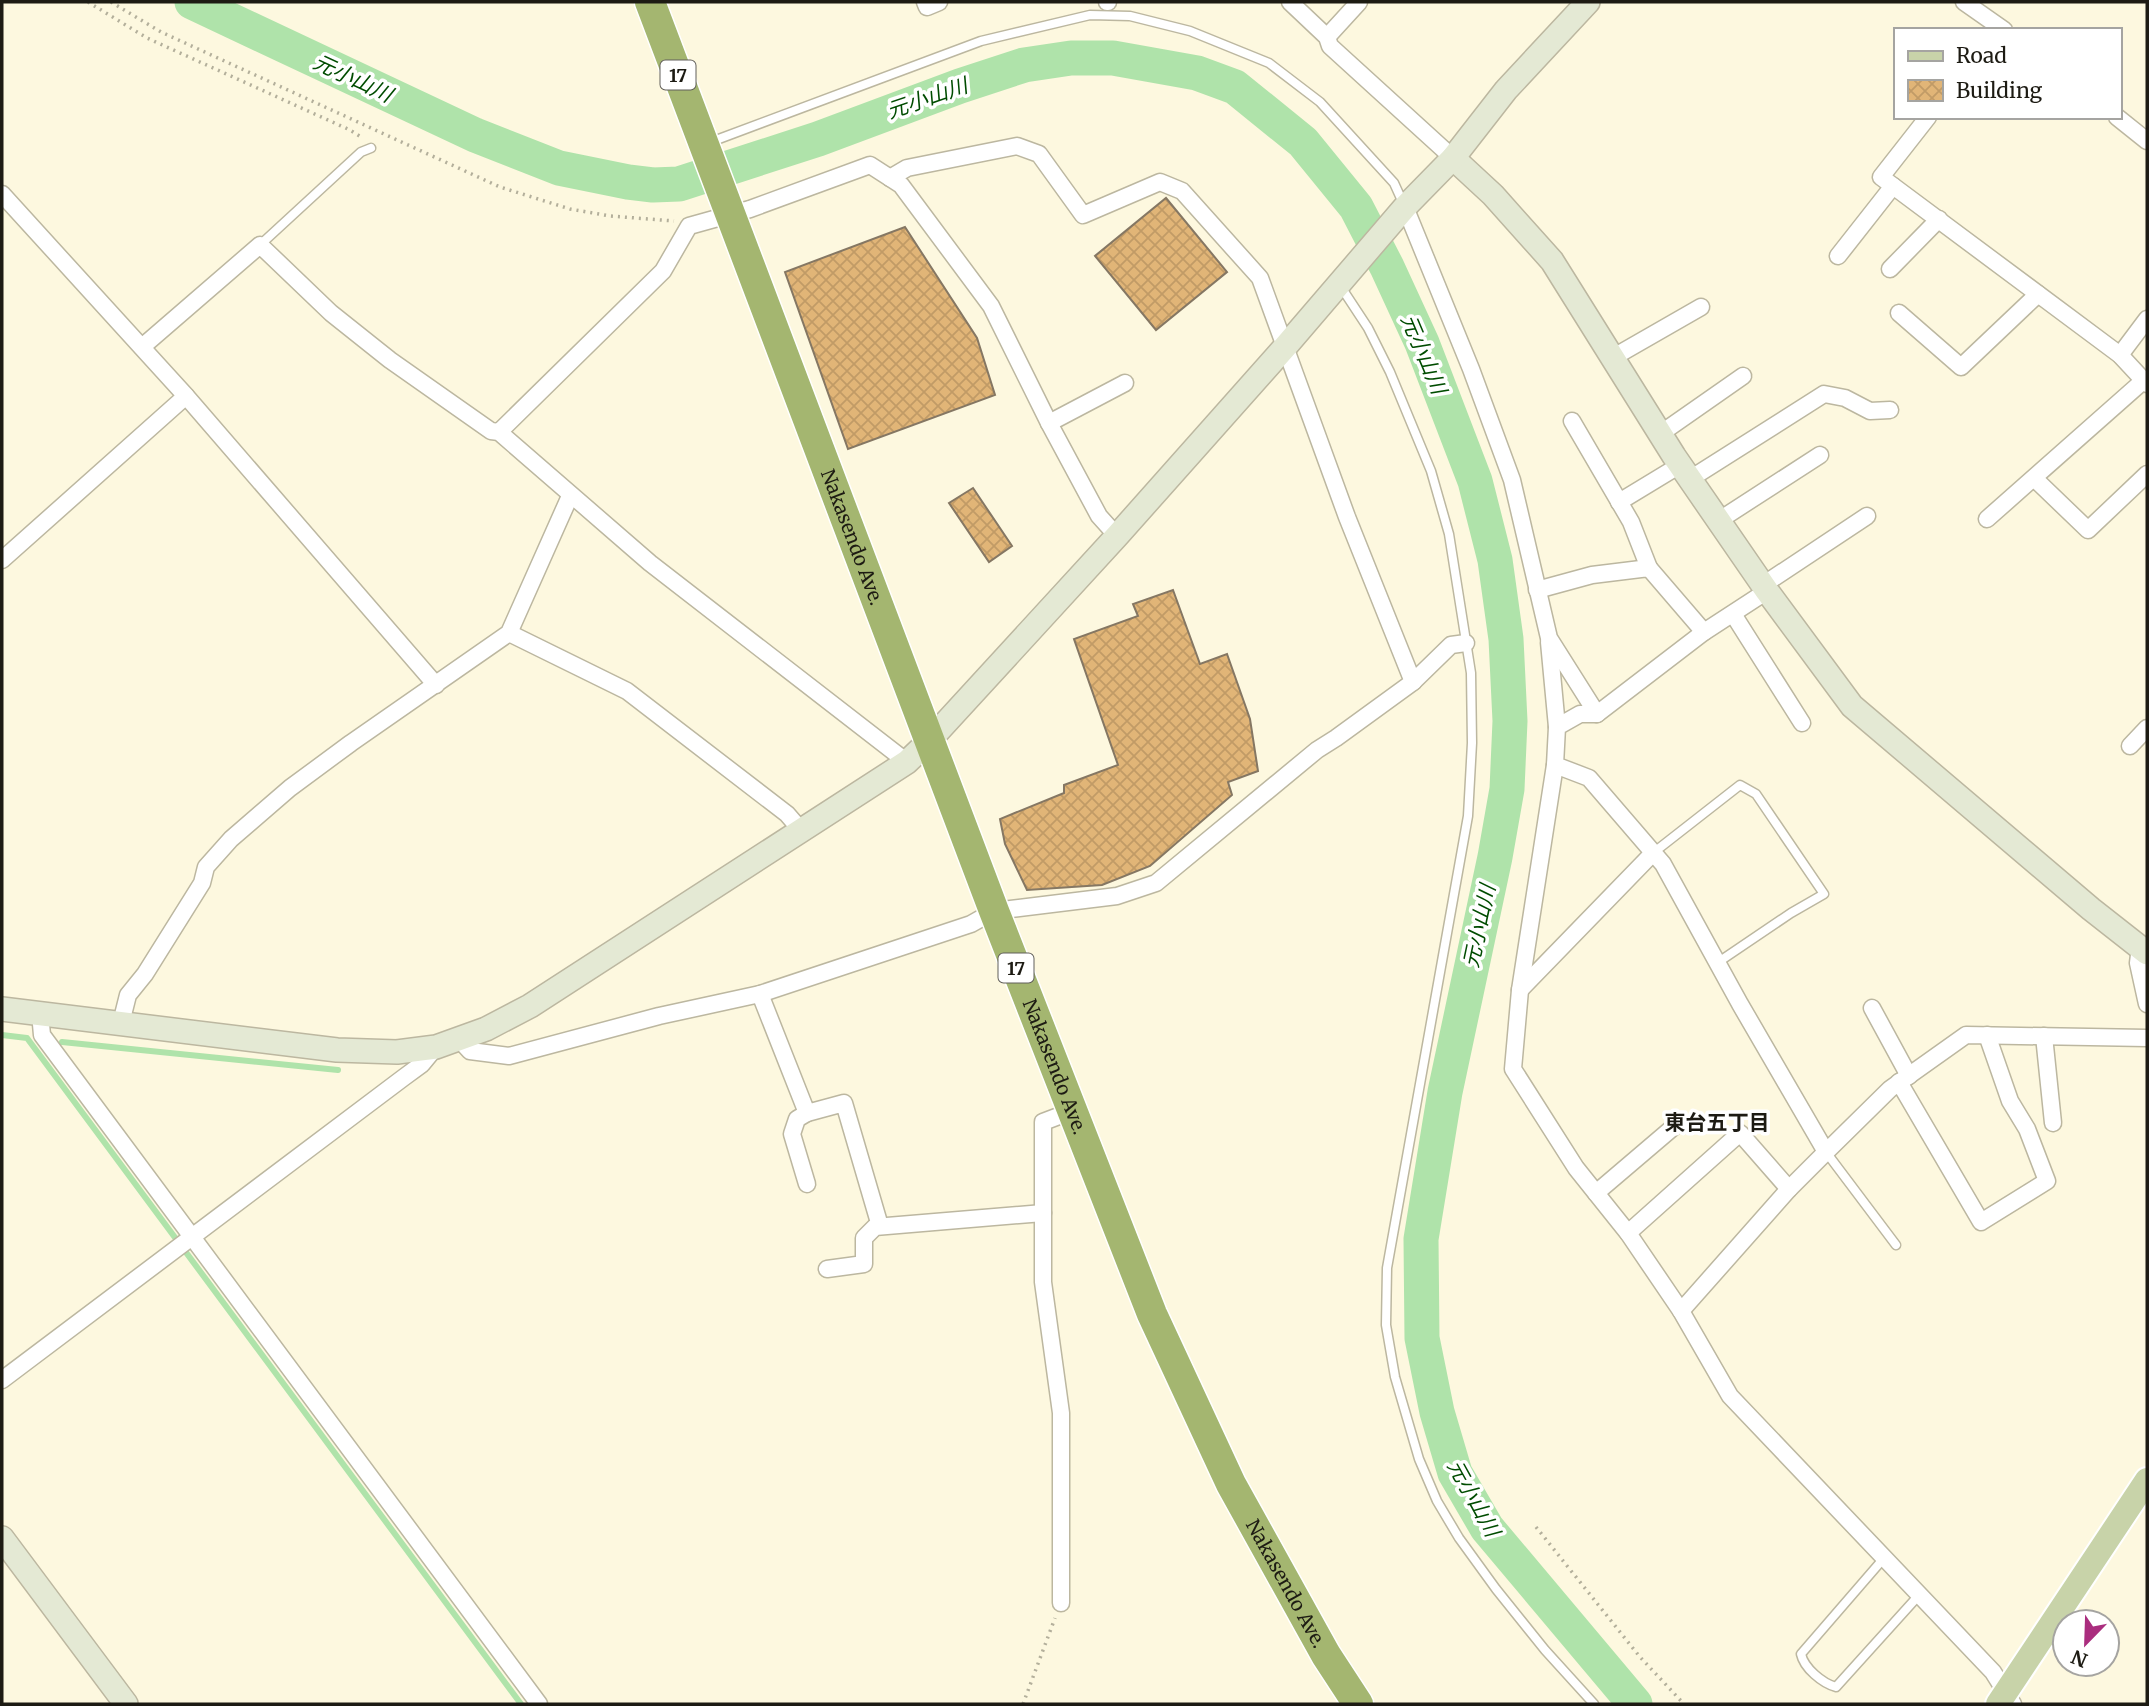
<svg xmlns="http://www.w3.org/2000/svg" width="2149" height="1706" font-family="Merriweather,'Noto Sans JP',serif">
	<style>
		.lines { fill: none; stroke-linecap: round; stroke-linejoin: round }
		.stream { stroke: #afe3aa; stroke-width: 6 }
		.river { stroke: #afe3aa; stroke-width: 35 }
		.building { fill: url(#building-cross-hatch); stroke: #857763; stroke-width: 2 }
		.lane-casing { stroke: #bcb7a0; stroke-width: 11 }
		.street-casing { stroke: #bcb7a0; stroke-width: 19 }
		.secondary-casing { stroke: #bcb7a0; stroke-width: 26 }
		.primary-casing { stroke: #fff; stroke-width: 28 }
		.highway-casing { stroke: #fff; stroke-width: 33 }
		.path { stroke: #b3af9b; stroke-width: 3.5; stroke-dasharray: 2 5; stroke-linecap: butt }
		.lane { stroke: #fff; stroke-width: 8 }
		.street { stroke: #fff; stroke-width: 16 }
		.secondary { stroke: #e4e9d4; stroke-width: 23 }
		.primary { stroke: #c8d3a9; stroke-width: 24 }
		.highway { stroke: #a4b670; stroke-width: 30 }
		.labels { text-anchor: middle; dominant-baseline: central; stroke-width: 7; stroke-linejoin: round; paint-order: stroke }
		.shield { fill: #fff; stroke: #615f5a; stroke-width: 2 }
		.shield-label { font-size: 18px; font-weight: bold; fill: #1d1b13 }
		.street-label { font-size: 19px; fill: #1d1b13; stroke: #fff }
		.water-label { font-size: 21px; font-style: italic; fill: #004c00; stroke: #fff }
		.neighbourhood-label { font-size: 21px; font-weight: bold; fill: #1d1b13; stroke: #fff }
	</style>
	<defs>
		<pattern id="building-cross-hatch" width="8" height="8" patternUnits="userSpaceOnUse" patternTransform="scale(1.75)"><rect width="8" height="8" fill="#e1b577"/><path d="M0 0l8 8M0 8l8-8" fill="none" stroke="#c19b66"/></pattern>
	</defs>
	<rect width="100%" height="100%" fill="#fdf8df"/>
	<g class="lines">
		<g class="stream">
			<polyline points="2,1035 27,1038 521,1704"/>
			<polyline points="62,1042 338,1070"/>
		</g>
		<polyline class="river" points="192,2 475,135 559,168 628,182 653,185 679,184 818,139 960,86 1024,65 1071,58 1113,58 1197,73 1235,87 1303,142 1356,207 1387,267 1422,343 1475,481 1495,560 1506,639 1510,721 1507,789 1495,857 1445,1092 1421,1239 1422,1338 1437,1412 1455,1473 1487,1528 1635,1704"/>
	</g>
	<g class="building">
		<polygon points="1166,198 1227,272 1156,330 1095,256"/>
		<polygon points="905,227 977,338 995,395 848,449 785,272"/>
		<polygon points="973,488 1012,546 989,562 949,503"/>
		<polygon points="1173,590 1200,664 1227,654 1250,719 1258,771 1228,782 1232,795 1150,866 1102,885 1027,890 1005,844 1000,819 1064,793 1064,785 1118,765 1074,639 1138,616 1133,604"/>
	</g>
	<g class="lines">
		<g class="lane-casing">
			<g id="lane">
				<polyline points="708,143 981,41 1090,15 1130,16 1190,31 1269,63 1320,102 1394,183 1404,205"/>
				<polyline points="260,245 361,152 371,148"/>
				<polyline points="1341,287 1368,328 1390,372 1431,471 1449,534 1471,673 1472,743 1468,816 1387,1268 1386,1325 1395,1377 1419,1459 1437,1501 1459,1538 1496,1589 1545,1650 1594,1704"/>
				<polyline points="1653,853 1740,785 1756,794 1824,894 1791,913 1717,963"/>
				<polyline points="1826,1152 1896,1245"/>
				<path d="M1884 1558 1801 1654C1804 1668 1822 1683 1836 1687L1920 1594"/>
			</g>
		</g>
		<g class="street-casing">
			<g id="street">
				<polyline points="925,2 927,7 939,2"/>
				<polyline points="1107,2 1108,2"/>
				<polyline points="1290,2 1327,37 1330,46 1453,158"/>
				<polyline points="1964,2 2004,30"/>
				<polyline points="1327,37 1359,2"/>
				<polyline points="1928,117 1881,177 2120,355 2147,384"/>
				<polyline points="2117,117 2147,141"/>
				<polyline points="2,194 186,396 436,685"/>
				<polyline points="1405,207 1471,369 1512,480 1549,638 1597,714"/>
				<polyline points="1838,256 1893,186"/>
				<polyline points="1890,269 1939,219"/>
				<polyline points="1899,313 1961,367 2038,294"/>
				<polyline points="142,347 260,245 331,313 390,360 491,431 499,432 650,563 907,762"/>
				<polyline points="2120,355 2147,319"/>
				<polyline points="1612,358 1701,307"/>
				<polyline points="1572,421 1631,522 1649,568"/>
				<polyline points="1049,423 1125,383"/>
				<polyline points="499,432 663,271 689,226 750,209 870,165 901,185 991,306 1049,423 1099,516 1117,536"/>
				<polyline points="1660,434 1743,376"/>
				<polyline points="2034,478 2088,530 2147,474"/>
				<polyline points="1690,479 1824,394 1845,398 1870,411 1890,410"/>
				<polyline points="1619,502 1680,465"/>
				<polyline points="1987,519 2143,381"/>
				<polyline points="1718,521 1820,455"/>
				<polyline points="2,560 186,396"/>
				<polyline points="1763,585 1867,516"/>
				<polyline points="1537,590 1592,575 1649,568 1704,632"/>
				<polyline points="1733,614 1802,723"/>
				<polyline points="509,633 627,691 787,814 800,829"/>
				<polyline points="1549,642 1557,727"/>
				<polyline points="1413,682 1451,645 1466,643"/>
				<polyline points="2130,746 2147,728"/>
				<polyline points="1555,765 1520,990 1513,1069 1576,1168 1628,1233 1681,1311 1730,1396 1993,1672 2013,1704"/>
				<polyline points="2140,947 2138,963 2147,1004"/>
				<polyline points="1520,990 1653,853"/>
				<polyline points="760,994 807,1113 844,1103 880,1226"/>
				<polyline points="1872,1008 1909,1076"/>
				<polyline points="40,1013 42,1035 539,1704"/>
				<polyline points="121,1023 128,995 145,974 202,883 206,867 231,839 290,788 351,743 509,633 570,496"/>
				<polyline points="2044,1036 2053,1123"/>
				<polyline points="459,1039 470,1051 509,1056 659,1016 760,994 971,924 994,911 1117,896 1156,883 1317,750 1336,738 1413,682 1347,517 1260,278 1182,191 1160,182 1083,215 1039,154 1017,146 907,168 890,178"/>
				<polyline points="1899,1082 1981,1222 2047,1181 2027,1129 2010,1101 1987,1035"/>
				<polyline points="807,1113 797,1119 792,1134 807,1184"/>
				<polyline points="1826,1152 1890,1089 1966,1035 2147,1038"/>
				<polyline points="1596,1193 1677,1124"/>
				<polyline points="1628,1233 1740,1133 1789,1189"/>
				<polyline points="827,1269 864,1264 864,1238 875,1227 1043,1213"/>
				<polyline points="1681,1311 1789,1189 1826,1152 1740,1004 1663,864 1589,778 1555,765 1557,727 1580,714 1597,714 1704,632 1767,591"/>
				<polyline points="2,1380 403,1078 422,1064 436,1047"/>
				<polyline points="1061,1603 1061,1413 1043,1282 1043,1122 1072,1111"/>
			</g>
		</g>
		<g class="secondary-casing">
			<g id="secondary">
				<polyline points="1453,158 1493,195 1552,261 1674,456 1767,591 1852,706 2091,909 2147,953"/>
				<polyline points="2,1009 337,1050 397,1052 436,1047 486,1029 530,1006 907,762 929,741 1117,536 1285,347 1405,207 1453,158 1506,90 1588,2"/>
				<polyline points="2,1538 126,1704"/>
			</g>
		</g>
		<g class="primary-casing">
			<polyline id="primary" points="1998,1704 2147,1480"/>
		</g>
		<g class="highway-casing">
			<g id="highway">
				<path id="s1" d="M650 2 994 911 1152 1314 1231 1484 1326 1655 1358 1704"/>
			</g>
		</g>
		<g class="path">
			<polyline points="88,2 147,38 350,130 361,137"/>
			<polyline points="111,2 161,32 500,187 570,209 610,216 674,221"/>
			<polyline points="1536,1527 1640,1657 1684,1704"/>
			<polyline points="1023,1704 1055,1618"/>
		</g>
		<use href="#lane" class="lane"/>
		<use href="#street" class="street"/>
		<use href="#secondary" class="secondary"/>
		<use href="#primary" class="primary"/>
		<use href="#highway" class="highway"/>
	</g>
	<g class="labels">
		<g class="shield">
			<rect x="660.5" y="60.5" width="35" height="29" rx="5"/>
			<rect x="998.5" y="953.5" width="35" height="29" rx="5"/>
		</g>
		<g class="shield-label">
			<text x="678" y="75">17</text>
			<text x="1016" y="968">17</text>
		</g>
		<g class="street-label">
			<text stroke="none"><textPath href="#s1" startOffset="572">Nakasendo Ave.</textPath></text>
			<text stroke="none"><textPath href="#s1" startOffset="1139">Nakasendo Ave.</textPath></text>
			<text stroke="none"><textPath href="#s1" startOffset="1706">Nakasendo Ave.</textPath></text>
		</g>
		<g class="water-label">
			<text transform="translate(353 78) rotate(25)">元小山川</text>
			<text transform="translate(927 98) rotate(-19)">元小山川</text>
			<text transform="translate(1424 354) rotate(67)">元小山川</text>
			<text transform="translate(1479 926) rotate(-78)">元小山川</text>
			<text transform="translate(1474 1498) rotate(61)">元小山川</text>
		</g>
		<g class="neighbourhood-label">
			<text x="1717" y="1122">東台五丁目</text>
		</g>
	</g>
	<rect width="2149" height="1706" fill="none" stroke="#1d1b13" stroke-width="7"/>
	<rect x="1894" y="28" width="228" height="91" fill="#ffffff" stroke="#a5a4a1" stroke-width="2"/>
	<rect x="1908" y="51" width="35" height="10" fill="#c8d3a9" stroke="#a5a4a1" stroke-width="2"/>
	<text x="1956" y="63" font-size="21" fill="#1d1b13">Road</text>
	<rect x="1908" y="80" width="35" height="21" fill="url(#building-cross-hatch)" stroke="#a5a4a1" stroke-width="2"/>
	<text x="1956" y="98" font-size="21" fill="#1d1b13">Building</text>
	<g transform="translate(2086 1643) rotate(203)"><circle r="33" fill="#ffffff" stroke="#a5a4a1" stroke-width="2"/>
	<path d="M0-5L12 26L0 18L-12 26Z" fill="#aa2d7e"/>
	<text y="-10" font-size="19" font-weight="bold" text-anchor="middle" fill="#1d1b13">N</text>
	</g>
</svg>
